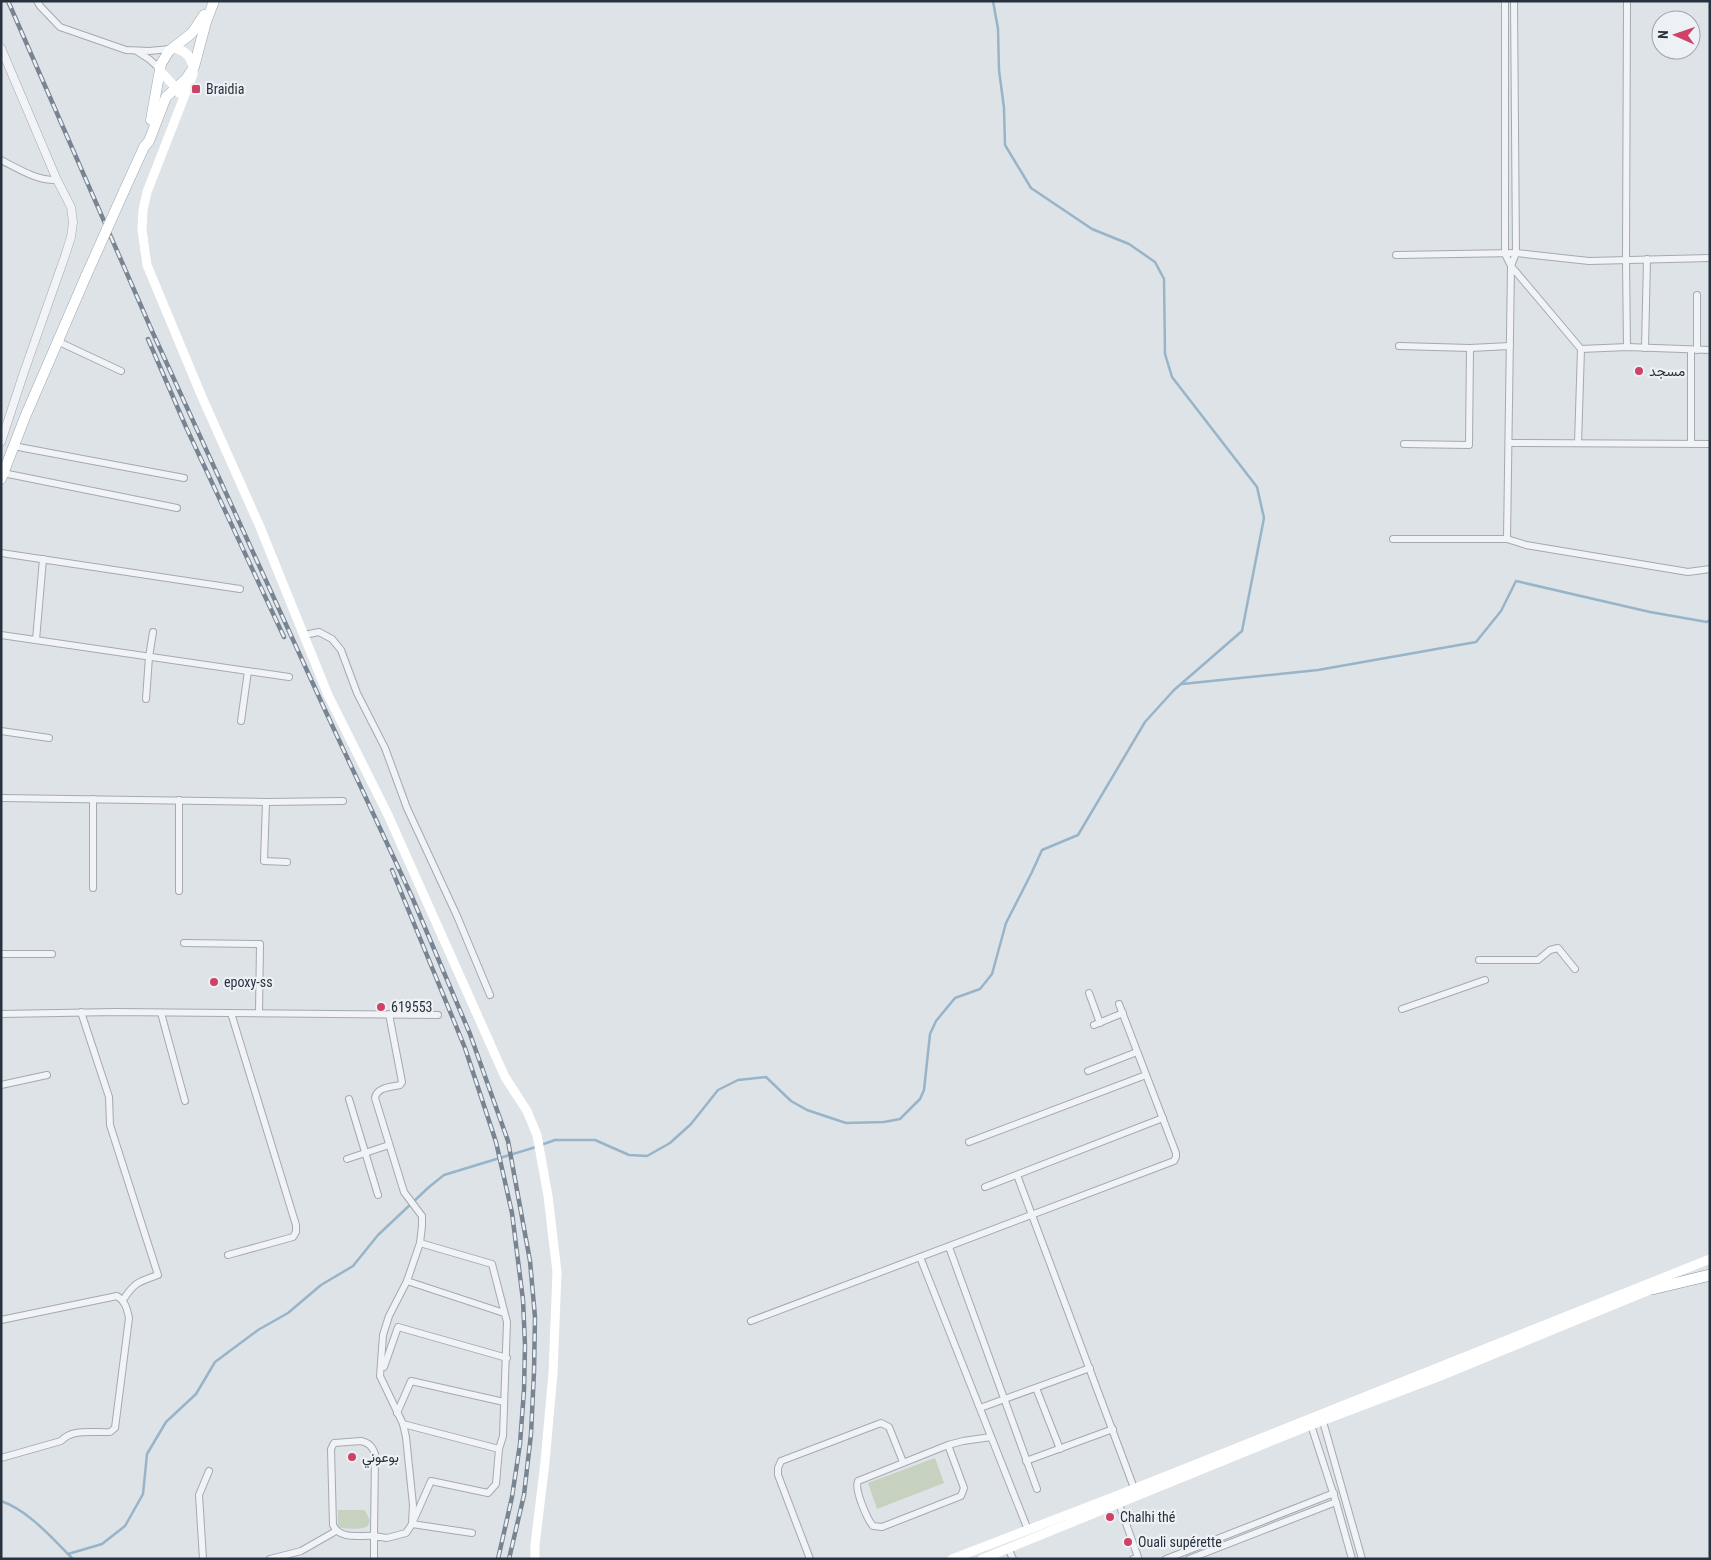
<svg xmlns="http://www.w3.org/2000/svg" width="1711" height="1560" font-family="'Roboto Condensed',Vazirmatn,sans-serif">
	<style>
		.green { fill: #c6d1bf }
		.lines { fill: none; stroke-linecap: round; stroke-linejoin: round }
		.stream { stroke: #98b4c8; stroke-width: 2.5 }
		.minor-casing { stroke: #a3aab2; stroke-width: 8 }
		.tertiary-casing { stroke: #a3aab2; stroke-width: 9 }
		.primary-casing { stroke: #9da8b3; stroke-width: 11 }
		.motorway-casing { stroke: #85929e; stroke-width: 12 }
		.minor { stroke: #f1f3f6; stroke-width: 6 }
		.tertiary { stroke: #f1f3f6; stroke-width: 8 }
		.secondary { stroke: #fff; stroke-width: 9 }
		.primary { stroke: #fff; stroke-width: 10 }
		.motorway { stroke: #fff; stroke-width: 11 }
		.rail-casing { stroke: #778491; stroke-width: 4.5 }
		.rail { stroke: #edf1f5; stroke-width: 2.5; stroke-dasharray: 8; stroke-linecap: butt }
		.primary-bridge-casing { stroke: #9da8b3; stroke-width: 11; stroke-linecap: butt }
		.primary-bridge { stroke: #fff; stroke-width: 10 }
		.poi-dot { fill: #ce4265; stroke: #edf1f5; stroke-width: 2 }
		.labels { text-anchor: middle; dominant-baseline: central; stroke-width: 4.5; stroke-linejoin: round; paint-order: stroke }
		.poi-label { font-size: 14px; fill: #27323e; stroke: #edf1f5; text-anchor: start }
	</style>
	<rect width="100%" height="100%" fill="#dee3e8"/>
	<g class="green">
		<polygon points="935,1458 944,1483 877,1509 868,1483"/>
		<path d="M338 1510H364C381 1532 355 1529 341 1528L338 1525Z"/>
	</g>
	<g class="lines">
		<g class="stream">
			<polyline points="1182,684 1318,670 1476,642 1501,611 1516,581 1650,612 1707,622 1710,620"/>
			<polyline points="541,1145 555,1140 595,1140 629,1155 647,1156 670,1143 691,1124 718,1090 738,1080 766,1077 791,1101 807,1110 846,1123 884,1122 900,1119 920,1099 924,1090 930,1034 936,1021 955,998 980,989 992,974 1006,923 1032,872 1042,850 1078,835 1145,722 1174,690 1242,631 1264,518 1257,487 1172,377 1165,354 1164,279 1155,262 1129,244 1092,229 1031,188 1005,145 1004,108 999,70 998,29 993,1"/>
			<path d="M1 1501C28 1510 53 1539 73 1559"/>
			<polyline points="68,1554 102,1544 125,1526 143,1494 147,1454 166,1422 196,1394 215,1362 258,1330 288,1313 321,1285 353,1266 378,1235 429,1187 444,1175 536,1147"/>
		</g>
		<g class="minor-casing">
			<g id="minor">
				<polyline points="37,1 40,6 60,27 126,50 149,51 170,49"/>
				<polyline points="1505,1 1505,254 1511,266 1581,349 1578,443"/>
				<polyline points="1627,1 1626,260 1627,347"/>
				<polyline points="138,52 149,59 159,68"/>
				<path d="M1 160C19 169 37 181 57 180"/>
				<polyline points="1396,255 1516,253 1589,261 1710,258"/>
				<polyline points="57,341 121,371"/>
				<polyline points="1399,346 1470,348 1510,346"/>
				<polyline points="1645,348 1647,259"/>
				<polyline points="1581,349 1627,347 1710,350"/>
				<polyline points="1697,350 1697,295"/>
				<polyline points="1509,443 1710,444"/>
				<polyline points="1404,444 1469,445 1470,348"/>
				<polyline points="1691,444 1691,350"/>
				<polyline points="13,446 184,478"/>
				<polyline points="3,473 177,508"/>
				<polyline points="1393,539 1507,539 1526,545 1688,572 1710,569"/>
				<polyline points="1507,539 1511,266 1516,253 1514,1"/>
				<polyline points="1,553 240,589"/>
				<polyline points="1,635 289,677"/>
				<polyline points="304,635 319,632 332,639 341,650 357,693 385,748 407,808 457,916 490,995"/>
				<polyline points="36,640 43,559"/>
				<polyline points="146,699 149,657 153,632"/>
				<polyline points="241,721 248,671"/>
				<polyline points="1,731 49,738"/>
				<polyline points="1,798 266,802 343,801"/>
				<polyline points="93,799 93,888"/>
				<polyline points="179,800 179,891"/>
				<polyline points="266,802 264,861 287,862"/>
				<polyline points="184,943 260,944 259,1013"/>
				<polyline points="1,954 52,954"/>
				<polyline points="1479,960 1538,960 1550,950 1558,948 1575,969"/>
				<polyline points="1089,993 1100,1023"/>
				<polyline points="1402,1009 1485,980"/>
				<path d="M81 1012 109 1097 110 1125 158 1275C138 1282 135 1282 123 1300"/>
				<polyline points="161,1013 185,1101"/>
				<polyline points="1,1014 115,1012 438,1015"/>
				<polyline points="1094,1025 1123,1013"/>
				<polyline points="1088,1071 1137,1052"/>
				<polyline points="1,1085 47,1075"/>
				<polyline points="349,1099 378,1195"/>
				<polyline points="969,1142 1146,1075"/>
				<polyline points="347,1159 389,1145"/>
				<polyline points="1017,1175 1134,1488"/>
				<polyline points="985,1187 1163,1118"/>
				<polyline points="420,1243 492,1264 507,1322 503,1436 499,1449 496,1484 488,1493 431,1481 412,1524 472,1533"/>
				<polyline points="949,1247 1037,1489"/>
				<polyline points="228,1255 293,1237 296,1232 296,1225 231,1013"/>
				<polyline points="920,1257 1028,1530"/>
				<polyline points="407,1281 504,1313"/>
				<path d="M1 1320 117 1296C125 1301 127 1308 129 1318L115 1428 110 1432C94 1433 72 1428 61 1441L1 1458"/>
				<polyline points="751,1321 1174,1161 1176,1157 1176,1153 1119,1004"/>
				<polyline points="384,1367 398,1327 507,1358"/>
				<polyline points="1036,1388 1060,1449"/>
				<polyline points="980,1408 1090,1368"/>
				<polyline points="397,1413 411,1381 504,1402"/>
				<polyline points="1322,1418 1362,1559"/>
				<polyline points="1310,1422 1336,1502 1352,1559"/>
				<polyline points="403,1424 499,1449"/>
				<path d="M361 1441C369 1443 372 1446 375 1454L374 1536C359 1535 340 1540 333 1525L331 1449 334 1443Z"/>
				<path d="M948 1445 964 1488 961 1496 882 1527 873 1526C867 1519 854 1489 858 1481L948 1445 963 1441 991 1437"/>
				<polyline points="1026,1461 1113,1429"/>
				<polyline points="1119,1504 1138,1557 1133,1559"/>
				<polyline points="1008,1548 1013,1559"/>
				<polyline points="203,1559 199,1495 209,1471"/>
				<polyline points="270,1559 301,1551 336,1531"/>
				<path d="M374 1559V1536L387 1538 406 1533 412 1524 413 1505 406 1437 403 1424 380 1376 383 1335 389 1316 407 1281 420 1243 422 1226V1216L404 1192 375 1098C377 1087 391 1087 400 1085L402 1082 389 1014"/>
				<polyline points="810,1559 778,1475 778,1468 781,1461 881,1423 889,1427 903,1462"/>
				<polyline points="1166,1559 1334,1493"/>
				<polyline points="1189,1559 1336,1502"/>
			</g>
		</g>
		<g class="tertiary-casing">
			<polyline id="tertiary" points="1,48 57,180 71,207 73,222 71,237 65,256 24,372 1,442"/>
		</g>
		<g class="primary-casing">
			<g id="primary">
				<polyline points="151,120 161,64 169,51 192,33 204,15"/>
				<polyline points="124,191 144,147 149,141 166,97 186,79 194,67 206,22 214,1"/>
				<polyline points="1,479 25,417 86,276"/>
			</g>
		</g>
		<g class="motorway-casing">
			<polyline id="motorway" points="1652,1289 1710,1275"/>
		</g>
		<use href="#minor" class="minor"/>
		<use href="#tertiary" class="tertiary"/>
		<g class="secondary">
			<path d="M174 48C188 51 194 60 193 74L147 192 143 210 142 230 147 265 202 397 260 527 328 695 388 815 505 1077 527 1111 537 1135 548 1196 557 1272 553 1373 545 1462 535 1545V1559"/>
			<path d="M159 68C164 78 175 84 179 93"/>
			<polyline points="952,1559 1116,1496 1710,1259"/>
			<polyline points="982,1559 1311,1425 1438,1377 1657,1287"/>
		</g>
		<use href="#primary" class="primary"/>
		<use href="#motorway" class="motorway"/>
		<g class="rail-casing">
			<g id="rail">
				<polyline points="8,1 152,331 325,710 412,897 470,1034 508,1141 530,1261 535,1317 534,1372 531,1434 524,1495 509,1559"/>
				<polyline points="148,339 186,427 284,637"/>
				<polyline points="392,870 465,1048 496,1142 512,1213 523,1300 525,1345 524,1390 520,1444 512,1497 498,1559"/>
			</g>
		</g>
		<use href="#rail" class="rail"/>
		<g class="primary-bridge-casing">
			<polyline id="primary-bridge" points="86,276 124,191"/>
		</g>
		<use href="#primary-bridge" class="primary-bridge"/>
	</g>
	<g class="poi-dot">
		<rect x="191" y="84" width="10" height="10" rx="2.5"/>
		<circle cx="1639" cy="371" r="5"/>
		<circle cx="214" cy="982" r="5"/>
		<circle cx="381" cy="1007" r="5"/>
		<circle cx="352" cy="1457" r="5"/>
		<circle cx="1110" cy="1517" r="5"/>
		<circle cx="1128" cy="1542" r="5"/>
	</g>
	<g class="labels">
		<g class="poi-label">
			<text x="206" y="89">Braidia</text>
			<text x="1649" y="371">مسجد</text>
			<text x="224" y="982">epoxy-ss</text>
			<text x="391" y="1007">619553</text>
			<text x="362" y="1457">بوعوني</text>
			<text x="1120" y="1517">Chalhi thé</text>
			<text x="1138" y="1542">Ouali supérette</text>
		</g>
	</g>
	<rect width="1711" height="1560" fill="none" stroke="#27323e" stroke-width="5"/>
	<g transform="translate(1676 35) rotate(272)"><circle r="24" fill="#edf1f5" stroke="#9ea5ac"/>
	<path d="M0-4L9 19L0 12L-9 19Z" fill="#ce4265"/>
	<text y="-8" font-size="14" font-weight="bold" text-anchor="middle" fill="#27323e">N</text>
	</g>
</svg>
